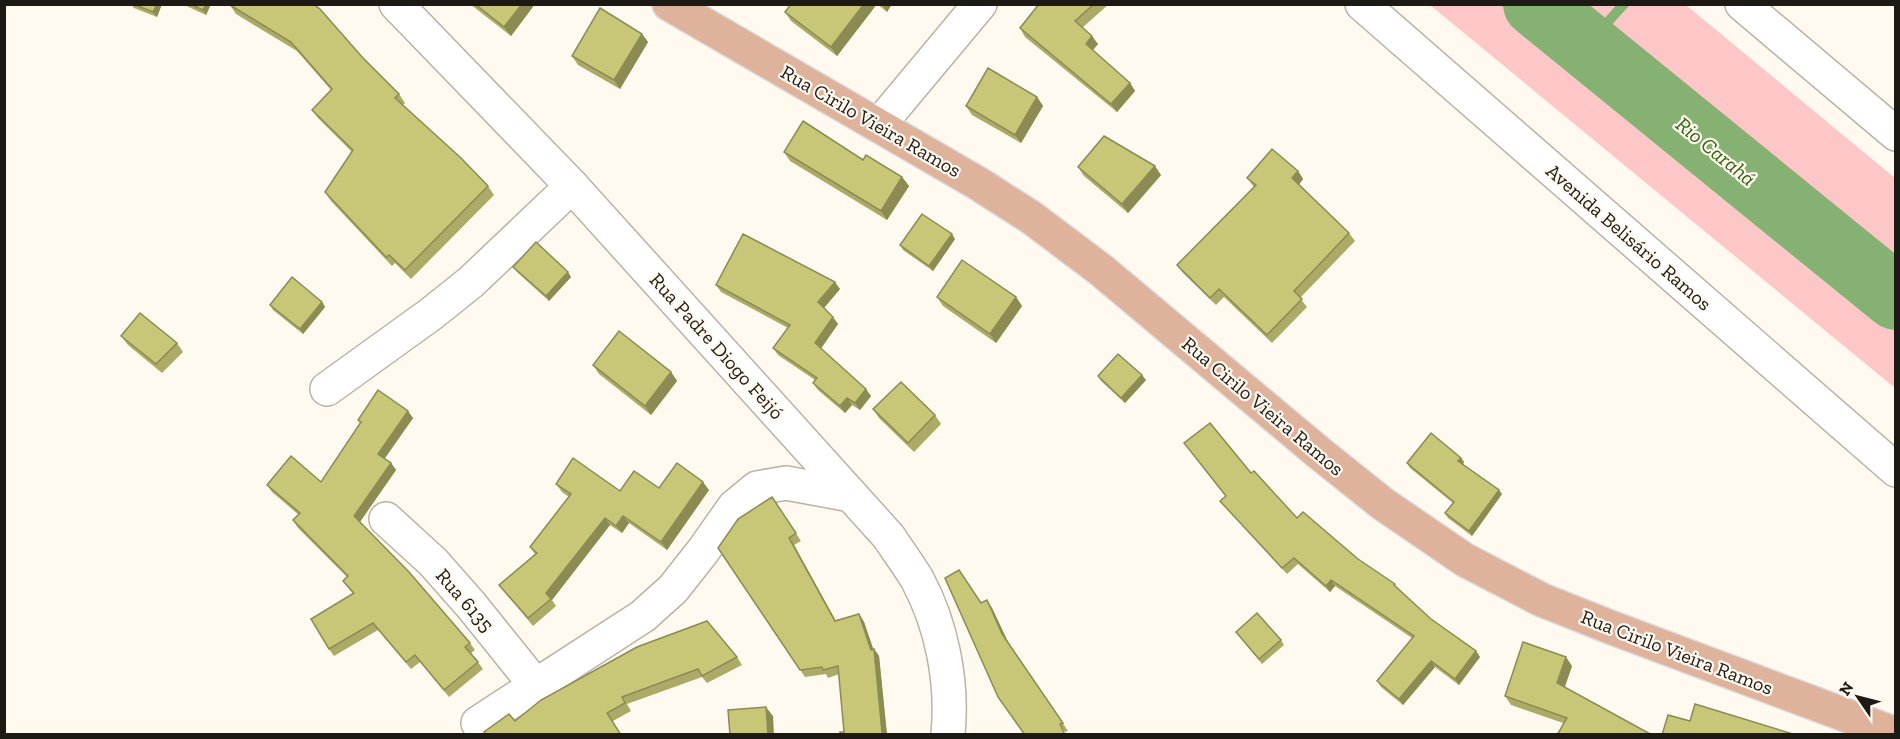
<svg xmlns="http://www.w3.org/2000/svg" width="1900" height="739" font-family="'Zilla Slab',serif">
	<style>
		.green { fill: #fdc7c8 }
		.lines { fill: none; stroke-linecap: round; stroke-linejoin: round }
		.stream { stroke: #85b273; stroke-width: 10 }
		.river { stroke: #85b273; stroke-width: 66 }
		.minor-casing { stroke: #bcb2a5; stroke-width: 36 }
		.major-casing { stroke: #dbdada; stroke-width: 36 }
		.minor { stroke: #fff; stroke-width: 33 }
		.major { stroke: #deb29b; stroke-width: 33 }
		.wall { fill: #acaa66 }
		.shaded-wall { fill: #8c8b53 }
		.building { fill: #c8c677; stroke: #8c8b53; stroke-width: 1.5 }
		.labels { text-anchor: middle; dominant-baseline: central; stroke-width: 4.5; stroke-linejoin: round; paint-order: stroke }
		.street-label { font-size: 20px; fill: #1d1a15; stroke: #fff9f0 }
		.water-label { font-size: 21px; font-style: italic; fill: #2f660c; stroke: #fff9f0 }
	</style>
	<rect width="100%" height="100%" fill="#fff9f0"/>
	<polygon class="green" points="1430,5 1686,5 1895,178 1895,388"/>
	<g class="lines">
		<polyline class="stream" points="1586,46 1624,4"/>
		<polyline class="river" points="1536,4 1896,297"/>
		<g class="minor-casing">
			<g id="minor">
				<path d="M396 4 572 186 889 537C898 551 908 564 917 579 942 625 953 682 948 734"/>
				<polyline points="1362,4 1896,470"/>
				<polyline points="1742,4 1896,134"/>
				<polyline points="879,125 980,4"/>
				<polyline points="327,389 431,314 471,282 572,186"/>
				<polyline points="386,519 433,562 471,605 537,687"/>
				<polyline points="478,723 643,616 673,589 703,551 734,507 757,488 786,483 851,495"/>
			</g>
		</g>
		<g class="major-casing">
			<polyline id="major" points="669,4 979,184 1032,218 1101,270 1318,452 1383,504 1465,560 1542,600 1610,627 1896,734"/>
		</g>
		<use href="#minor" class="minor"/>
		<use href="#major" class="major"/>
	</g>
	<g class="wall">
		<polygon points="131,4 162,4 157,17 134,8"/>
		<polygon points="182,4 211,4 206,15"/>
		<polygon points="470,4 535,4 511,36"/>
		<polygon points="877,4 837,56 791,21 785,12"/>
		<polygon points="877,4 892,4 887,12"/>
		<polygon points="1039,4 1109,4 1082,28 1098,44 1093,50 1130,83 1135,91 1117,112 1025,37 1020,28"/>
		<polygon points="230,5 363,58 399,94 405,103 403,105 488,186 494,195 411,279 395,263 392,266 331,201 325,192 352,152 318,118 312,110 331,90 297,51 236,14"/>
		<polygon points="642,34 648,42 620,89 578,65 572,56"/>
		<polygon points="1037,97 1043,106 1021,143 972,115 966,106"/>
		<polygon points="784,152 863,160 902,177 909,186 887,220 790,161"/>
		<polygon points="1078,167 1161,175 1128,213 1084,176"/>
		<polygon points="1298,171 1303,179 1299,184 1349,233 1355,241 1300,298 1307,307 1272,343 1224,297 1216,305 1183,273 1177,265 1254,187 1247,178"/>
		<polygon points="955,239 933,271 903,250 900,245"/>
		<polygon points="513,267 571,277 549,301 517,272"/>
		<polygon points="716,285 840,289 824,308 838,324 821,348 871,396 860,410 852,405 845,413 818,390 813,383 815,380 778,355 773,348 788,328 721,292"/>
		<polygon points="937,297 1016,297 1022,306 996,343 943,306"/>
		<polygon points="322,302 325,307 303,334 273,310 270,305"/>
		<polygon points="121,336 177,343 183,352 162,373 128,345"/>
		<polygon points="593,365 671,372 677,381 651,415 599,374"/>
		<polygon points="1098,376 1146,380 1125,403 1101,381"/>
		<polygon points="873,409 935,415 941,424 914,452 879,418"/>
		<polygon points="413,418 384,459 391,463 396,470 360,522 470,643 475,650 471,653 483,669 449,697 420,662 411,669 378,630 334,656 329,649 353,594 343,581 347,577 298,528 293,520 299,515 272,492 267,485 321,482 360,423 358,420"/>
		<polygon points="1184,443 1251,473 1297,518 1358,559 1399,590 1431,619 1476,651 1480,657 1459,685 1435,667 1403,705 1381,687 1377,681 1412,638 1335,586 1330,592 1298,564 1287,574 1225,507 1220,501 1226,496"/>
		<polygon points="1461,458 1464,462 1463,464 1502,494 1472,536 1448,518 1445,513 1453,503 1410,468 1407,463"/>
		<polygon points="556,484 620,491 659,488 709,490 667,550 629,523 622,533 610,525 552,600 556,606 533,626 499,585 535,554 530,547 569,497 562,492"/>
		<polygon points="772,497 801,541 794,545 836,621 859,614 864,622 873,649 874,649 879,656 887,735 840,735 844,732 839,674 828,678 826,674 805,677 718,548"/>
		<polygon points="981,603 992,608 1008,642 1068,731 1065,732 1067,735"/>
		<polygon points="1236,632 1281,640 1284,645 1262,664"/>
		<polygon points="737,657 742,665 707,683 702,677 627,704 631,711 613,721 515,721"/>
		<polygon points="1572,666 1565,687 1652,735 1563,723 1511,705 1505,696"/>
	</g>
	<g class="shaded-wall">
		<polygon points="157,4 162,4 157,17 153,12"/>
		<polygon points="206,4 211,4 206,15 203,10"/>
		<polygon points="522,4 535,4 511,36 504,27"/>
		<polygon points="864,4 877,4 837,56 831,47"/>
		<polygon points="882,4 892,4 887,12"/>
		<polygon points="642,34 648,42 620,89 614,80"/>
		<polygon points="1092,36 1098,44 1091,52 1086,44"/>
		<polygon points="1130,83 1135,91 1117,112 1111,104"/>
		<polygon points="1037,97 1043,106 1021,143 1015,135"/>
		<polygon points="1155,166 1161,175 1128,213 1122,204"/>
		<polygon points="1298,171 1303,179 1298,186 1292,178"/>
		<polygon points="902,177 909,186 887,220 881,211"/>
		<polygon points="952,234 955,239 933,271 929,266"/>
		<polygon points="568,272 571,277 549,301 546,296"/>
		<polygon points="835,282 840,289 823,309 818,302"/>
		<polygon points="1016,297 1022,306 996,343 990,334"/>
		<polygon points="322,302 325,307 303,334 300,329"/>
		<polygon points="833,317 838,324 820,350 815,343"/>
		<polygon points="671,372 677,381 651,415 645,406"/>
		<polygon points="1142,375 1146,380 1125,403 1121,398"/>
		<polygon points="866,389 871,396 860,410 855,403"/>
		<polygon points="847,398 852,405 845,413 840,406"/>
		<polygon points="408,411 413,418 383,461 378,454"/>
		<polygon points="1461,458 1464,462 1462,466 1458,461"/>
		<polygon points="391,463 396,470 359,523 354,516"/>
		<polygon points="703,482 709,490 667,550 661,542"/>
		<polygon points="1499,490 1502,494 1472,536 1469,531"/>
		<polygon points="623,516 629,523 622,533 616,526"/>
		<polygon points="605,518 610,525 552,600 546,593"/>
		<polygon points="789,538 794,545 840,629 835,621"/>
		<polygon points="1331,580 1335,586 1330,592 1326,586"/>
		<polygon points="987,600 992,608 1008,642 1068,731 1002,634"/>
		<polygon points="859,614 864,622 875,654 874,649 879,656 887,735 884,735 882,732 871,650"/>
		<polygon points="1476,651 1480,657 1459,685 1455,679"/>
		<polygon points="1566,657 1572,666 1563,691 1557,683"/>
		<polygon points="1431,661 1435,667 1403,705 1399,699"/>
		<polygon points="766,707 773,716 774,735 768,735"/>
	</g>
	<g class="building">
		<polygon points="133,4 157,4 153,12"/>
		<polygon points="190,4 206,4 203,10"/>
		<polygon points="231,4 313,4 320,9 363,58 399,94 395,98 461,158 488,186 405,270 389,255 386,257 325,192 353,150 312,110 332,89 291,42 230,5"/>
		<polygon points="475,4 522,4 504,27"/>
		<polygon points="791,4 864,4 831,47 785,12"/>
		<polygon points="1039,4 1094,4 1075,21 1092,36 1086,44 1130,83 1111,104 1020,28"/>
		<polygon points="600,8 642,34 614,80 572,56"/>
		<polygon points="988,68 1037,97 1015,135 966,106"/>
		<polygon points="803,121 863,160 866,155 902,177 881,211 784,152"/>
		<polygon points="1104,136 1155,166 1122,204 1078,167"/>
		<polygon points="1272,149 1298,171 1292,178 1349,233 1294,291 1302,299 1267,335 1219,289 1210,298 1177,265 1256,185 1247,178"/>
		<polygon points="922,214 952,234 929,266 900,245"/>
		<polygon points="743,234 835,282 818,302 833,317 815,343 866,389 855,403 847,398 840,406 813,383 817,378 773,348 790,325 716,285"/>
		<polygon points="536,242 568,272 546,296 513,267"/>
		<polygon points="962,260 1016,297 990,334 937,297"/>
		<polygon points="292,277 322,302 300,329 270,305"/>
		<polygon points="140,313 177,343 156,364 121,336"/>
		<polygon points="619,331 671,372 645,406 593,365"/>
		<polygon points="1118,354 1142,375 1121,398 1098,376"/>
		<polygon points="901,382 935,415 908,443 873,409"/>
		<polygon points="378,390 408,411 378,454 391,463 354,516 409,572 470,643 465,647 478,662 444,690 415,655 406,662 373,623 329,649 311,619 354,593 343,581 348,576 293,520 300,513 267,485 291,456 321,482 361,422 358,420"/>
		<polygon points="1210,423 1251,473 1254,471 1297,518 1303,512 1358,559 1395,584 1394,585 1431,619 1476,651 1455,679 1431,661 1399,699 1377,681 1414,636 1331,580 1326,586 1294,558 1282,568 1220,501 1226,496 1184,443"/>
		<polygon points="1431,433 1461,458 1458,461 1499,490 1469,531 1445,513 1454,502 1407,463"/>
		<polygon points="573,458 620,491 634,471 659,488 677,463 703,482 661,542 623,516 616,526 605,518 546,593 551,599 528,618 499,585 537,553 530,547 571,494 556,484"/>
		<polygon points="772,497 796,533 789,538 835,621 859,614 871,650 874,649 882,732 884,732 884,735 840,735 840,732 844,732 838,666 823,670 822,667 800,670 718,548 738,519"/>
		<polygon points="959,570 981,603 987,600 1002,634 1063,723 1060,724 1065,735 1025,735 998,697 945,578"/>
		<polygon points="1257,613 1281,640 1259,659 1236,632"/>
		<polygon points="707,621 737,657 702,676 698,669 622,697 625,703 607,713 621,735 486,735 484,732 509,714 515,721 541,700 637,647"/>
		<polygon points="1523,642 1566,657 1557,683 1652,735 1557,735 1567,718 1505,696"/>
		<polygon points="1695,704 1796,735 1662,735 1668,715 1690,721"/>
		<polygon points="766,707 768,735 730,735 728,710"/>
	</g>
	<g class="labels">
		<g class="street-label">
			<text transform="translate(871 121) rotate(30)">Rua Cirilo Vieira Ramos</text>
			<text transform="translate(1629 237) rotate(41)">Avenida Belisário Ramos</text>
			<text transform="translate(717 346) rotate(48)">Rua Padre Diogo Feijó</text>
			<text transform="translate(1263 406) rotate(40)">Rua Cirilo Vieira Ramos</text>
			<text transform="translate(465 600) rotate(49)">Rua 6135</text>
			<text transform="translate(1677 652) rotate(21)">Rua Cirilo Vieira Ramos</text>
		</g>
		<g class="water-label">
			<text transform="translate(1716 151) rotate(39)">Rio Carahá</text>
		</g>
	</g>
	<rect width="1900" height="739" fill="none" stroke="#1d1a15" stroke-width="12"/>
	<g transform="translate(1858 697) rotate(305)" stroke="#fff9f0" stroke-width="4.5" paint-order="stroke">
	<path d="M0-4.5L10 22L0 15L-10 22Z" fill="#1d1a15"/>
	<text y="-9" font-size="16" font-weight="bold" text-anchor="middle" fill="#1d1a15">N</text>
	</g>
</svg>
